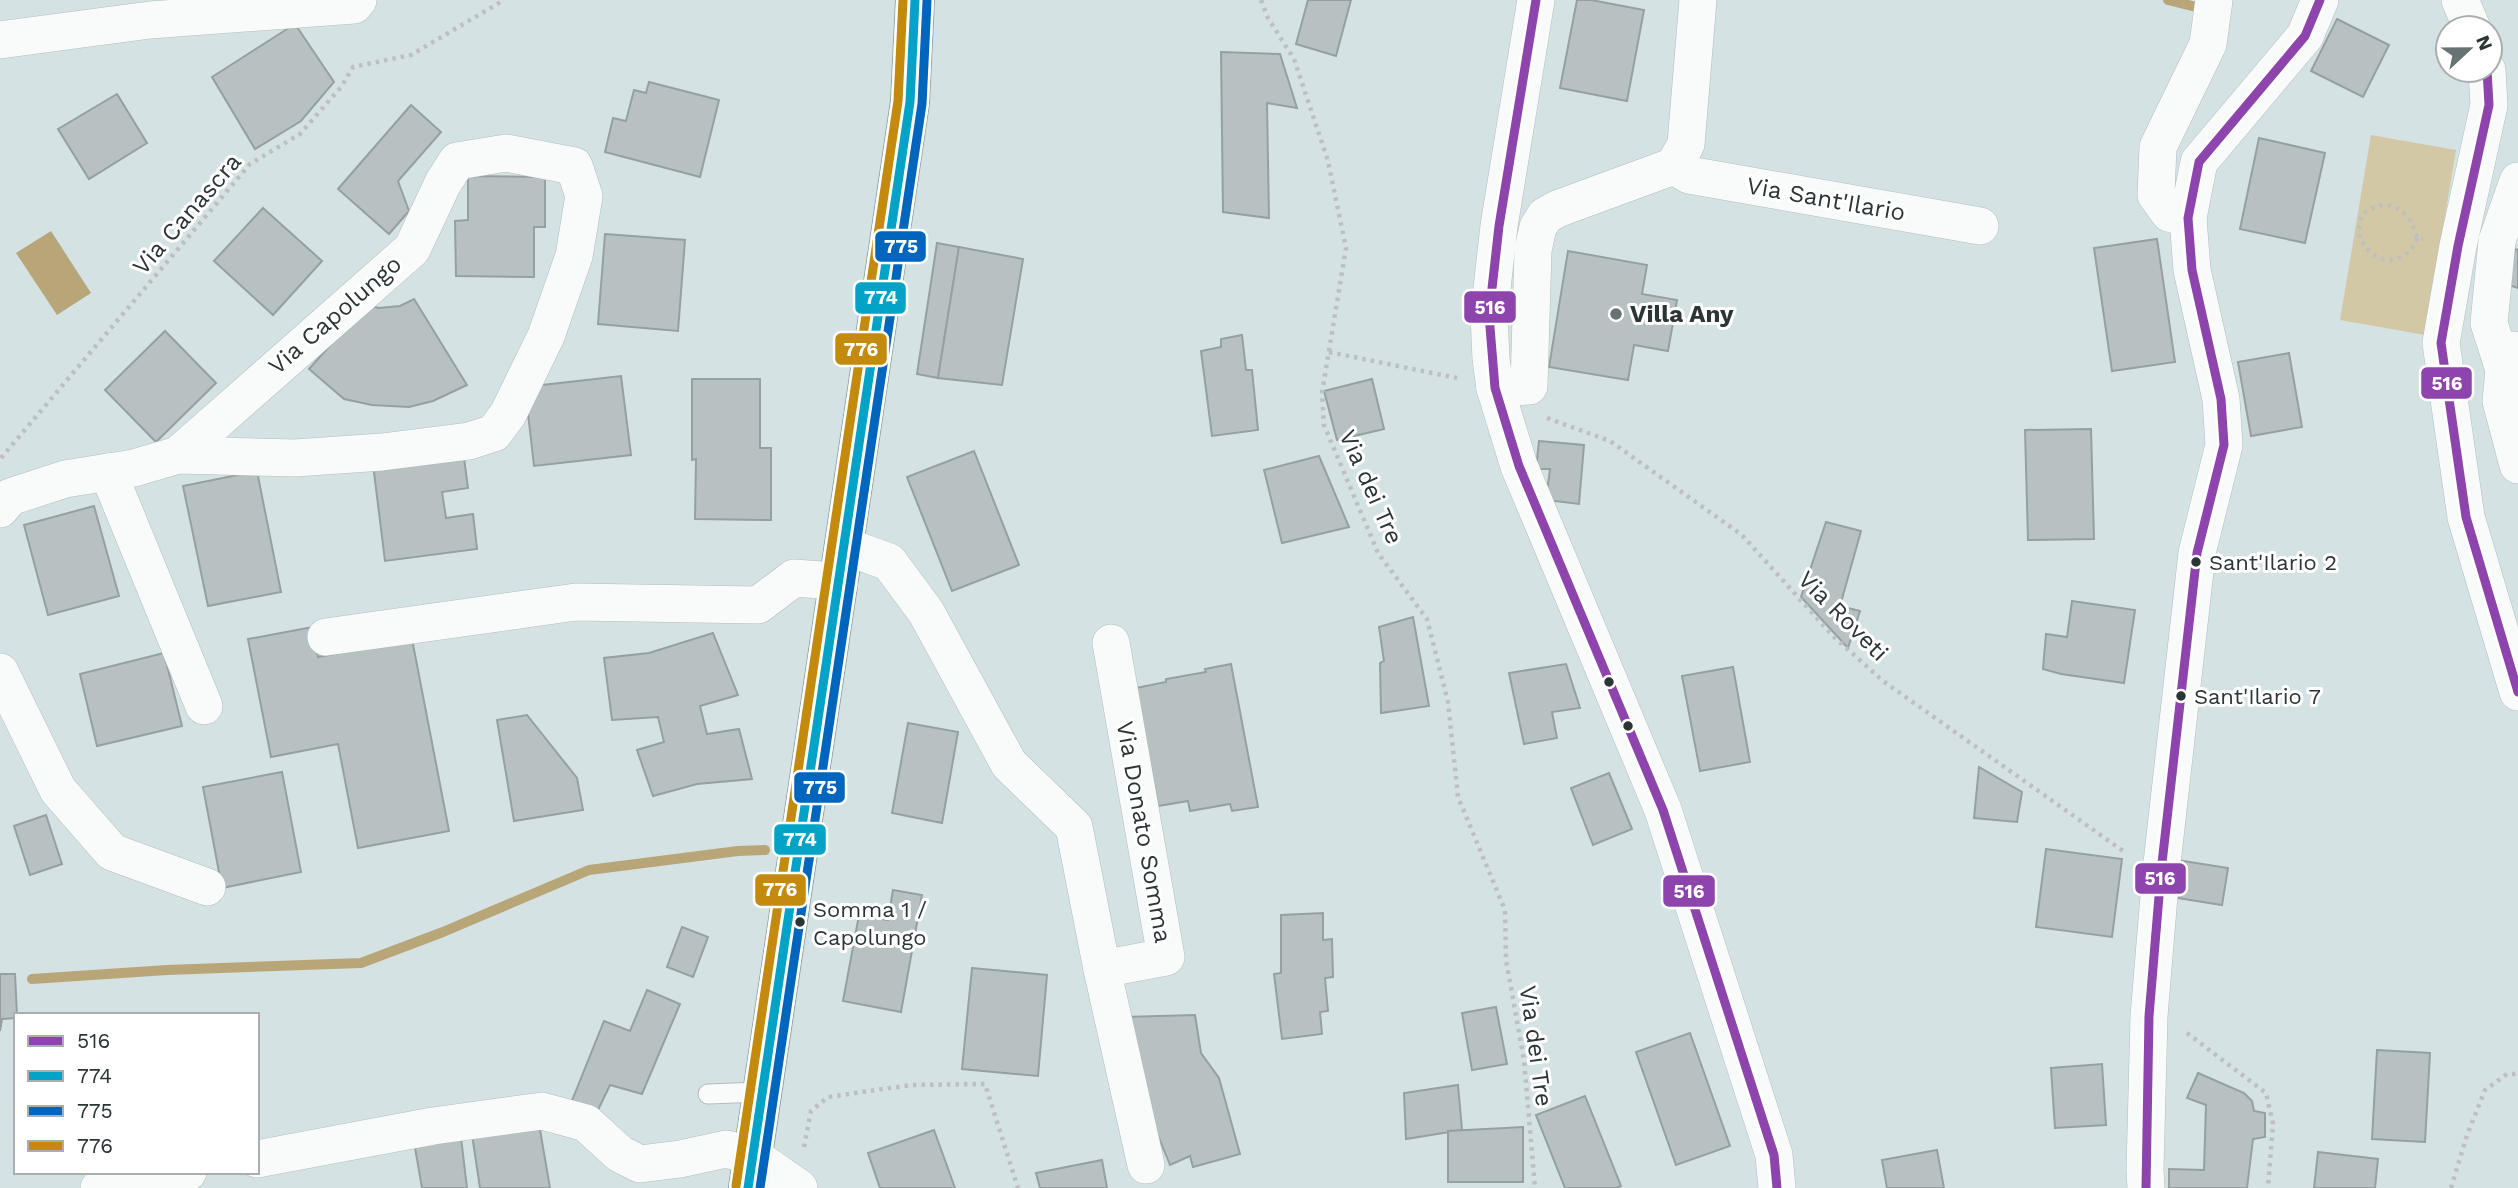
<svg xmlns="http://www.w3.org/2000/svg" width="2518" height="1188" font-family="'Work Sans',sans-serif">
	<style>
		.green { fill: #d3c8a5 }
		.water { fill: #b9a678 }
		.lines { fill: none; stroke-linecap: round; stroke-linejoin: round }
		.stream { stroke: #b9a678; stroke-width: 10 }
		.building { fill: #b7c1c2; stroke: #969fa1; stroke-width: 2 }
		.lane-casing { stroke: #b2bdbe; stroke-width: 21 }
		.street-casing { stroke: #b2bdbe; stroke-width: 38 }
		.primary-casing { stroke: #8fa5a7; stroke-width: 40 }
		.path { stroke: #bcc0c0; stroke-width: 4.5; stroke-dasharray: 3.5 5; stroke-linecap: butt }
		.lane { stroke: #f9fbfb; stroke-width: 19 }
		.street { stroke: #f9fbfb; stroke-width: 37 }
		.primary { stroke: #dae5e6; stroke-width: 38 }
		.bus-1-casing { stroke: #fff; stroke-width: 14 }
		.bus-2-casing { stroke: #fff; stroke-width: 14 }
		.bus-3-casing { stroke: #fff; stroke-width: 14 }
		.bus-4-casing { stroke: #fff; stroke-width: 14 }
		.bus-1 { stroke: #8e44ad; stroke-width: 9 }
		.bus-2 { stroke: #02a3c6; stroke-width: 9 }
		.bus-3 { stroke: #0065bd; stroke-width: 9 }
		.bus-4 { stroke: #c48a0e; stroke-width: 9 }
		.poi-dot { fill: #677273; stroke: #fff; stroke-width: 2.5 }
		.bus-dot { fill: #2c3536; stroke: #fff; stroke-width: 2.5 }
		.labels { text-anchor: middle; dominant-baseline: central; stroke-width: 6; stroke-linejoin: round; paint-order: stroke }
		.bus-label { font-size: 22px; fill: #2c3536; stroke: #fff; text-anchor: start }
		.street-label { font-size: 24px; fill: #2c3536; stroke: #fff }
		.poi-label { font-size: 24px; font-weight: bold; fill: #2c3536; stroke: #fff; text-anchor: start }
		.line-badge { stroke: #fff; stroke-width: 2.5 }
		.badge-label { font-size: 19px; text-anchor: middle; font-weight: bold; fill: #fff }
	</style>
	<rect width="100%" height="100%" fill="#d5e2e3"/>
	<polygon class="green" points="2371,135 2456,150 2425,335 2340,320"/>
	<polygon class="water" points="51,231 91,293 57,315 16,253"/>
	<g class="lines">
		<g class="stream">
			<polyline points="2168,0 2196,7"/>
			<polyline points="32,979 167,970 361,963 443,932 589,870 738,851 765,850"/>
		</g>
	</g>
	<g class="building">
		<polygon points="1308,0 1351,0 1336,56 1296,44"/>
		<polygon points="1577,0 1591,0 1644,10 1627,101 1560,88"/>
		<polygon points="2337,19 2389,45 2363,97 2311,71"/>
		<polygon points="295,24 334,82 301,121 255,149 212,77"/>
		<polygon points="1221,52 1280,54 1297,108 1267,103 1269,218 1223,212"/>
		<polygon points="649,82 719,100 700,177 605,152 613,118 626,121 634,90 646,93"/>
		<polygon points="117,94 147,143 89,179 58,129"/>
		<polygon points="411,105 441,132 398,181 409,211 389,234 338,189"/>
		<polygon points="2259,138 2325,153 2305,243 2240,229"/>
		<polygon points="468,176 545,177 545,227 534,227 534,277 456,276 455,221 468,220"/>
		<polygon points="263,208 322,261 273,315 214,261"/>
		<polygon points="605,234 685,240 678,331 598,324"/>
		<polygon points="2157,239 2175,362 2112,371 2094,248"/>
		<polygon points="937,243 959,247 938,378 917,374"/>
		<polygon points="959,247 1023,259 1002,385 938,378"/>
		<polygon points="2515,249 2518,250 2518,288 2509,285"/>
		<polygon points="1568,251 1647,265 1642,294 1677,300 1668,351 1634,345 1628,380 1549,367"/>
		<polygon points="414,299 467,385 433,401 409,407 372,405 344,399 309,369 366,305 379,308 400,306"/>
		<polygon points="165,331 216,383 156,442 105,390"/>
		<polygon points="1242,335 1246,370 1252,370 1258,430 1212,436 1201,351 1221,347 1221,339"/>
		<polygon points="2289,353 2302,427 2251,436 2238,362"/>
		<polygon points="621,376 631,455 534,466 525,387"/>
		<polygon points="692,379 760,379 760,448 771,448 771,520 695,519 696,459 692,460"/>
		<polygon points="1372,379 1384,429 1337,440 1324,391"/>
		<polygon points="2091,429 2094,539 2028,540 2025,430"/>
		<polygon points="1539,441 1584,445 1579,504 1546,500 1550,469 1536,469"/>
		<polygon points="463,451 468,488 442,492 446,518 473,514 477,549 385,561 373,464"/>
		<polygon points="974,451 1019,565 952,591 907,477"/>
		<polygon points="1319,456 1349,527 1282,543 1264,470"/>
		<polygon points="257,471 281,592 208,606 183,486"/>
		<polygon points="94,506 119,596 48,615 24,525"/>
		<polygon points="1826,522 1861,531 1840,606 1860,611 1848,648 1801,597"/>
		<polygon points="2072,601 2135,610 2124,683 2061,674 2043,669 2046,634 2067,637"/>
		<polygon points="1413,617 1429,706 1381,713 1380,663 1384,661 1379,627"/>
		<polygon points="313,627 318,657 412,639 449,831 358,848 338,744 271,757 248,639"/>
		<polygon points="713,633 738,695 700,706 707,734 739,729 752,779 697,784 653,796 637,750 664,742 658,717 612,720 604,658 649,653"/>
		<polygon points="164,653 182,726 97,746 80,674"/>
		<polygon points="1231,664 1258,807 1232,811 1230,804 1190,811 1188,801 1158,806 1136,688 1166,682 1166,679 1206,672 1205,669"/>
		<polygon points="1566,664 1580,708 1552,712 1557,738 1524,744 1509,673"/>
		<polygon points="1733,667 1750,762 1700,771 1682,676"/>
		<polygon points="527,715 577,778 583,810 514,821 497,720"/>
		<polygon points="908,723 958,732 942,823 892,813"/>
		<polygon points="1979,767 2022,792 2017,822 1974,818"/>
		<polygon points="282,772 301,872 222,888 203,787"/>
		<polygon points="1609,773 1632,829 1593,845 1571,788"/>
		<polygon points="46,815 62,864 30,875 14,826"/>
		<polygon points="2046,849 2122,859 2112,937 2036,927"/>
		<polygon points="2171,859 2228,868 2222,905 2165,896"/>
		<polygon points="893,890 922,895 901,1012 843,1001 859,915 888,920"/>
		<polygon points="1323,913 1323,940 1332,939 1333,977 1325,978 1328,1011 1320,1012 1322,1034 1282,1039 1274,974 1281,973 1281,915"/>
		<polygon points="682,927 708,937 693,977 667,967"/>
		<polygon points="972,968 1047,975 1038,1076 962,1069"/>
		<polygon points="0,974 15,974 17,1015 16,1018 2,1019 0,1031"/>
		<polygon points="647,990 680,1004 642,1094 610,1085 598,1110 571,1103 604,1021 630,1031"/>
		<polygon points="1496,1007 1507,1064 1472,1070 1462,1013"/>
		<polygon points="1195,1015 1201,1053 1219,1078 1240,1154 1193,1167 1190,1156 1170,1165 1132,1071 1124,1017"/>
		<polygon points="1690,1033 1730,1146 1676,1165 1636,1052"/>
		<polygon points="2377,1050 2430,1053 2425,1142 2372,1139"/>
		<polygon points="2102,1064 2106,1125 2055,1128 2051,1068"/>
		<polygon points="2198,1073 2244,1093 2252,1101 2254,1111 2265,1113 2265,1137 2253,1139 2247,1188 2169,1188 2169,1169 2204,1170 2206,1105 2187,1098"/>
		<polygon points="1458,1085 1462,1130 1406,1139 1404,1093"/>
		<polygon points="1585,1096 1621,1186 1616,1188 1565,1188 1536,1115"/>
		<polygon points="538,1118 550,1188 480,1188 471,1128"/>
		<polygon points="1523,1127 1523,1182 1448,1182 1448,1131"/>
		<polygon points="460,1129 467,1188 422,1188 413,1136"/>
		<polygon points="934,1130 955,1188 880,1188 868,1153"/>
		<polygon points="1937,1150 1944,1188 1887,1188 1882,1160"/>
		<polygon points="2318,1152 2378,1159 2375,1188 2314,1188"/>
		<polygon points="1102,1160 1107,1188 1040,1188 1036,1173"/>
	</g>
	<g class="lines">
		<g class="lane-casing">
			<polyline id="lane" points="708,1094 761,1092"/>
		</g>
		<g class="street-casing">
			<g id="street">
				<polyline points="1536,0 1499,226 1489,315 1491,359 1495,388 1519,466 1663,810 1774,1155 1777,1188"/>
				<polyline points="2460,0 2472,28"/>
				<polyline points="0,40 150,20 354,5 358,0"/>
				<polyline points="2487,70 2489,105 2458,246 2441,343 2466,517 2518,692"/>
				<polyline points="1674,166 1689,175 1980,226"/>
				<polyline points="2188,218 2169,213 2156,195 2158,147 2208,44 2214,0"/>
				<polyline points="2513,350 2504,370 2501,401 2518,465"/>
				<polyline points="2504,370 2489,323 2497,241 2518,181"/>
				<polyline points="1495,388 1529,386 1533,250 1538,227 1545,216 1557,209 1674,166 1686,144 1698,0"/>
				<polyline points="108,472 204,706"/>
				<polyline points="0,509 10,497 65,479 134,468 178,455 295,458 382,452 469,441 494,433 508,414 546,336 574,256 584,196 574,166 506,153 457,161 443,183 412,249 178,455"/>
				<polyline points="845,546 889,562 926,612 1009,764 1074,827 1102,969 1166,957 1111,643"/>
				<polyline points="326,637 576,602 758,605 794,578 821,580 839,585"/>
				<polyline points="0,672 58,790 112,852 207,887"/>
				<polyline points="1102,969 1146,1165"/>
				<polyline points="257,1159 433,1126 542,1111 586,1123 620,1154 640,1164 680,1159 726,1149 753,1156 799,1188"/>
				<polyline points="99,1188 188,1172"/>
				<polyline points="2146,1188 2145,1170 2149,1016 2161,872 2197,553 2224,445 2221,399 2192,270 2188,218 2199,162 2305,36 2320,0"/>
			</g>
		</g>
		<g class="primary-casing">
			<polyline id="primary" points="748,1188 910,102 915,0"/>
		</g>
		<g class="path">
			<polyline points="1261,0 1268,18 1294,59 1328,161 1346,248 1322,393 1324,425 1378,553 1427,619 1448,702 1458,797 1505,910 1506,960 1524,1060 1535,1188"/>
			<path d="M2417 238C2409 259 2387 268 2369 251 2364 245 2359 239 2359 232 2359 226 2361 220 2362 215 2388 194 2410 209 2417 238L2423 239"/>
			<polyline points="1329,352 1457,378"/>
			<polyline points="1547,418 1610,441 1742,535 1833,636 1883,681 2126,853"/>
			<polyline points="1,458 250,164 300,134 342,86 353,67 411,55 504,0"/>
			<polyline points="2187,1033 2266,1093 2273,1124 2268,1188"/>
			<polyline points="804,1147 811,1111 828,1097 911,1085 985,1084 1018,1188"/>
			<polyline points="2451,1188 2467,1135 2485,1090 2507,1074 2518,1074"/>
		</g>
		<use href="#lane" class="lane"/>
		<use href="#street" class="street"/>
		<use href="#primary" class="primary"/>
		<g class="bus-1-casing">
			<g id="bus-1">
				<polyline points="1536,0 1499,226 1489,315 1495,388 1519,466 1663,810 1774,1155 1777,1188"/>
				<polyline points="2487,70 2489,105 2458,246 2441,343 2466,517 2518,692"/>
				<polyline points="2146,1188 2149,1016 2161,872 2197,553 2224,445 2221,399 2192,270 2188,218 2199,162 2305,36 2320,0"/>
			</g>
		</g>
		<g class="bus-2-casing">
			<polyline id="bus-2" points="748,1188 910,102 915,0"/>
		</g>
		<g class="bus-3-casing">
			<polyline id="bus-3" points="760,1188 922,104 927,1"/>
		</g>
		<g class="bus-4-casing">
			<polyline id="bus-4" points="736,1186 898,101 903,0"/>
		</g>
		<use href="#bus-1" class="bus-1"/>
		<use href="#bus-2" class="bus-2"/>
		<use href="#bus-3" class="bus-3"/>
		<use href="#bus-4" class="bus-4"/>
	</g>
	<circle class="poi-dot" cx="1616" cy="314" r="7"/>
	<g class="bus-dot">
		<circle cx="2196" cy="562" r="6"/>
		<circle cx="1609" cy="682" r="6"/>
		<circle cx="2181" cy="696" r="6"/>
		<circle cx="1628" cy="726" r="6"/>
		<circle cx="800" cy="922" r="6"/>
	</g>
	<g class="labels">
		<g class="bus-label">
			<text x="2209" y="562">Sant'Ilario 2</text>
			<text x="2194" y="696">Sant'Ilario 7</text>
			<text x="813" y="909">Somma 1 /<tspan x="813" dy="28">Capolungo</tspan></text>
		</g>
		<g class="street-label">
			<text transform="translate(1826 199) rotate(10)">Via Sant'Ilario</text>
			<text transform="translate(187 214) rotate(-49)">Via Canascra</text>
			<text transform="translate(335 315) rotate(-41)">Via Capolungo</text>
			<text transform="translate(1371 487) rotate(66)">Via dei Tre</text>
			<text transform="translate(1843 616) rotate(45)">Via Roveti</text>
			<text transform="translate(1144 832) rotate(80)">Via Donato Somma</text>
			<text transform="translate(1536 1046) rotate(82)">Via dei Tre</text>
		</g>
		<g class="poi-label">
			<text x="1630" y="314">Villa Any</text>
		</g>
	</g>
	<g class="line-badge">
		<rect x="874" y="230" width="53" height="33" rx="7" fill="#0065bd"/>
		<rect x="854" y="281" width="53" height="34" rx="7" fill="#02a3c6"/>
		<rect x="1463" y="290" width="54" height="34" rx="7" fill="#8e44ad"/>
		<rect x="834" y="332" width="54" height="34" rx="7" fill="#c48a0e"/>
		<rect x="2420" y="366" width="53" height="34" rx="7" fill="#8e44ad"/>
		<rect x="793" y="771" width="53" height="33" rx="7" fill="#0065bd"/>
		<rect x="773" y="823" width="54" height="33" rx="7" fill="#02a3c6"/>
		<rect x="2134" y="862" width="53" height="33" rx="7" fill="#8e44ad"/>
		<rect x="754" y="873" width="53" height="34" rx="7" fill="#c48a0e"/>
		<rect x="1662" y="874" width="54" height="34" rx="7" fill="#8e44ad"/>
	</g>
	<g class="badge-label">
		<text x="901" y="253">775</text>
		<text x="881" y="304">774</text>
		<text x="1490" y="314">516</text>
		<text x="861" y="356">776</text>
		<text x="2447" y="390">516</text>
		<text x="820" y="794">775</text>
		<text x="800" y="846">774</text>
		<text x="2160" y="885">516</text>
		<text x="780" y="896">776</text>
		<text x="1689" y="898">516</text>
	</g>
	<rect x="14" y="1013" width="245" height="161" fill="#ffffff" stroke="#abaeaf" stroke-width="2"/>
	<rect x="28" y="1036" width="35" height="10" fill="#8e44ad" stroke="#abaeaf" stroke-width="2"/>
	<text x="77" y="1048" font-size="21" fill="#2c3536">516</text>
	<rect x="28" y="1071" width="35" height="10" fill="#02a3c6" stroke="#abaeaf" stroke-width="2"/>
	<text x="77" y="1083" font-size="21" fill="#2c3536">774</text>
	<rect x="28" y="1106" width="35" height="10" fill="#0065bd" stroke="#abaeaf" stroke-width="2"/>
	<text x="77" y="1118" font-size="21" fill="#2c3536">775</text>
	<rect x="28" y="1141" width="35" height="10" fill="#c48a0e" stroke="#abaeaf" stroke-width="2"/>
	<text x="77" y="1153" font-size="21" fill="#2c3536">776</text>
	<g transform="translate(2469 49) rotate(68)"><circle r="33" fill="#ffffff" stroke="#abaeaf" stroke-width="2"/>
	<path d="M0-5L12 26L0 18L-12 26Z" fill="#677273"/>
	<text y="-10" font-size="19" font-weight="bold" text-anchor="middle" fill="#2c3536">N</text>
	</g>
</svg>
